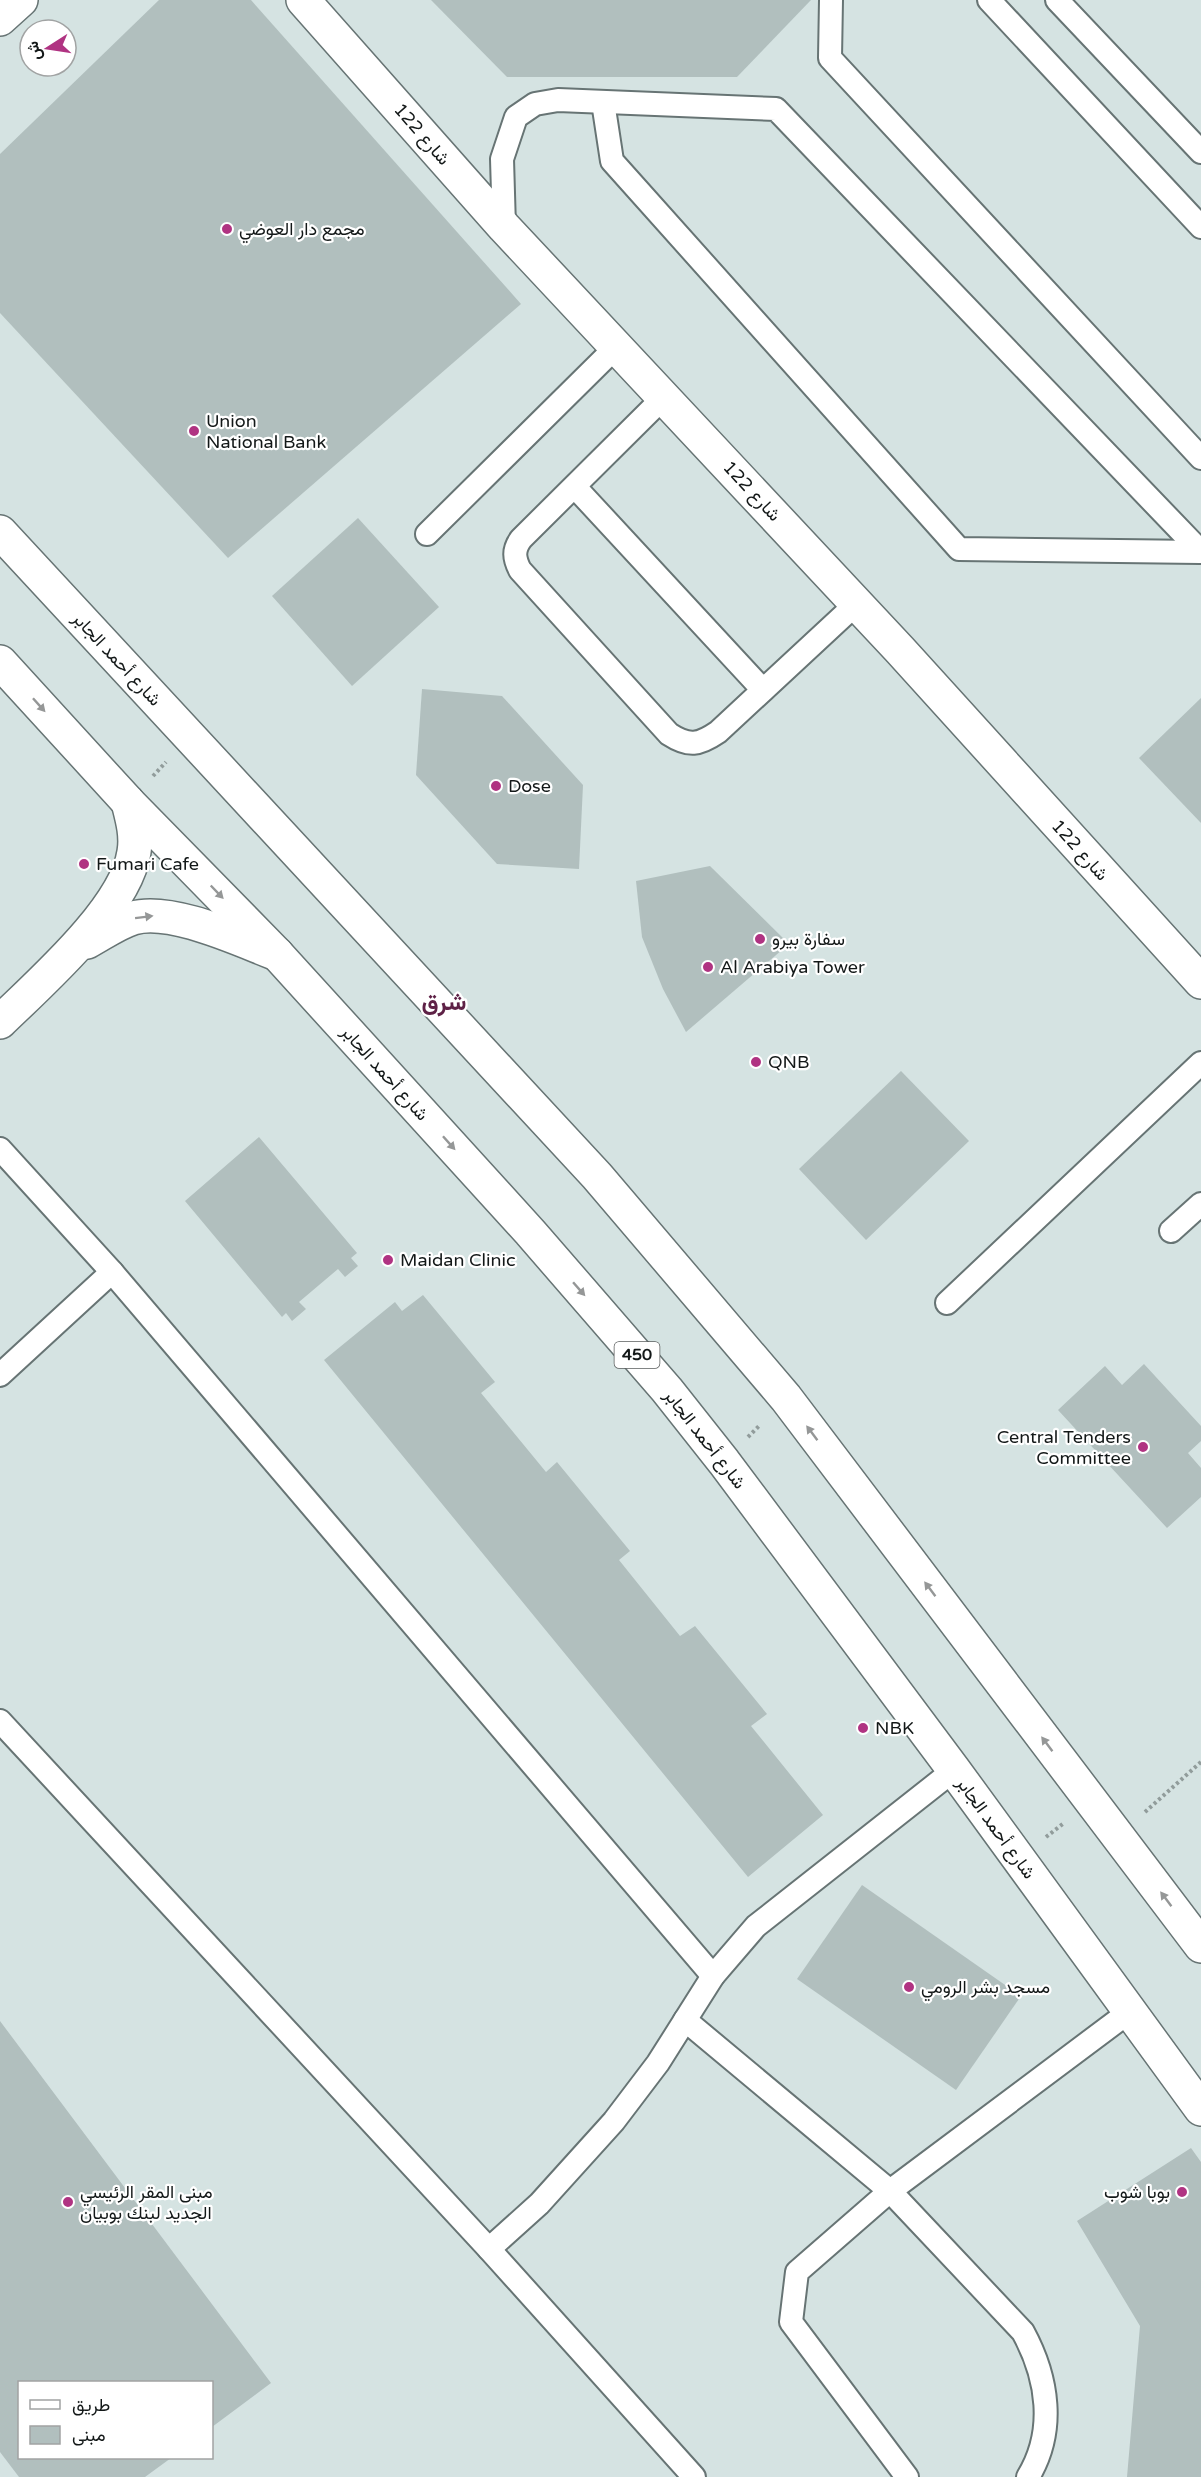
<svg xmlns="http://www.w3.org/2000/svg" width="1201" height="2477" font-family="'Varela Round',Vazirmatn,sans-serif">
	<style>
		.building { fill: #b1bfbe }
		.lines { fill: none; stroke-linecap: round; stroke-linejoin: round }
		.service-casing { stroke: #677474; stroke-width: 26 }
		.minor-casing { stroke: #677474; stroke-width: 36 }
		.tertiary-casing { stroke: #677474; stroke-width: 36 }
		.primary-casing { stroke: #677474; stroke-width: 36 }
		.path { stroke: #919c9b; stroke-width: 4; stroke-dasharray: 3 3; stroke-linecap: butt }
		.service { stroke: #fff; stroke-width: 22 }
		.minor { stroke: #fff; stroke-width: 33 }
		.tertiary { stroke: #fff; stroke-width: 33 }
		.primary { stroke: #fff; stroke-width: 33 }
		.oneway { fill: #959797 }
		.poi-dot { fill: #b03382; stroke: #fff; stroke-width: 2 }
		.labels { text-anchor: middle; dominant-baseline: central; stroke-width: 4.5; stroke-linejoin: round; paint-order: stroke }
		.shield { fill: #fff; stroke: #5a5d5d; stroke-width: 1.5 }
		.shield-label { font-size: 16px; font-weight: bold; fill: #131818 }
		.street-label { font-size: 18px; fill: #131818; stroke: #fff }
		.poi-label { font-size: 18px; fill: #131818; stroke: #fff; text-anchor: start }
		.district-label { font-size: 24px; font-weight: bold; fill: #5e2146; stroke: #fff }
	</style>
	<rect width="100%" height="100%" fill="#d5e3e2"/>
	<g class="building">
		<polygon points="159,0 251,0 521,304 228,558 0,313 0,154"/>
		<polygon points="431,0 811,0 737,77 507,77"/>
		<polygon points="358,518 439,607 352,686 272,596"/>
		<polygon points="422,689 502,696 583,785 579,869 497,864 416,775"/>
		<polygon points="1201,698 1201,823 1139,758"/>
		<polygon points="710,866 789,944 686,1032 663,989 642,937 636,881"/>
		<polygon points="901,1071 969,1141 866,1240 799,1169"/>
		<polygon points="259,1137 357,1253 351,1258 358,1266 345,1277 338,1269 299,1302 306,1309 292,1321 286,1313 282,1317 185,1201"/>
		<polygon points="423,1295 495,1382 481,1393 546,1472 557,1462 630,1551 619,1560 680,1636 695,1626 767,1714 751,1726 823,1815 748,1877 324,1360 395,1302 402,1311"/>
		<polygon points="1144,1364 1201,1426 1201,1441 1188,1453 1201,1468 1201,1497 1167,1528 1058,1410 1105,1366 1122,1385"/>
		<polygon points="862,1885 1021,1996 956,2090 797,1979"/>
		<polygon points="0,2021 271,2383 212,2427 212,2382 20,2382 20,2458 171,2458 145,2477 19,2477 0,2452"/>
		<polygon points="1191,2148 1201,2162 1201,2477 1127,2477 1140,2326 1077,2221"/>
	</g>
	<g class="lines">
		<g class="service-casing">
			<g id="service">
				<polyline points="831,0 830,58 1201,458"/>
				<polyline points="989,0 1201,227"/>
				<polyline points="1057,0 1201,152"/>
				<polyline points="603,102 612,161 959,549 1200,552"/>
				<polyline points="504,227 502,159 516,117 535,104 558,100 776,109 1201,552"/>
				<path d="M664 397 521 539C513 550 514 558 520 570L669 734C689 747 699 745 718 732L856 604"/>
				<polyline points="575,487 763,690"/>
				<polyline points="427,534 616,347"/>
				<polyline points="0,1149 112,1272 713,1976"/>
				<polyline points="1171,1231 1201,1204"/>
				<polyline points="947,1303 1201,1063"/>
				<polyline points="0,1375 112,1272"/>
				<polyline points="0,1721 489,2249 694,2477"/>
				<path d="M685 2020 890 2191 1023 2332C1048 2378 1056 2431 1028 2477"/>
				<polyline points="489,2249 539,2204 614,2121 658,2063 713,1976 756,1926 954,1770"/>
				<polyline points="907,2477 791,2322 797,2272 890,2191 1129,2012"/>
			</g>
		</g>
		<g class="minor-casing">
			<g id="minor">
				<polyline points="303,0 504,227 900,650 1201,982"/>
				<path d="M87 942C102 934 117 923 133 918 171 907 240 940 277 954"/>
				<path d="M0 1022C40 983 126 908 134 852 137 835 132 818 128 802"/>
			</g>
		</g>
		<g class="tertiary-casing">
			<polyline id="tertiary" points="0,19 21,0"/>
		</g>
		<g class="primary-casing">
			<g id="primary">
				<polyline points="0,532 597,1176 786,1398 1201,1946"/>
				<polyline points="0,662 128,802 277,954 530,1232 667,1390 724,1462 954,1770 1201,2109"/>
			</g>
		</g>
		<g class="path">
			<polyline points="153,776 166,762"/>
			<polyline points="748,1437 760,1425"/>
			<polyline points="1145,1812 1201,1762"/>
			<polyline points="1046,1837 1064,1823"/>
		</g>
		<use href="#service" class="service"/>
		<use href="#minor" class="minor"/>
		<use href="#tertiary" class="tertiary"/>
		<use href="#primary" class="primary"/>
	</g>
	<defs><path id="oneway-solid" d="M-6-.8H1V-3.2L6.5 0L1 3.2V.8H-6Z" transform="scale(1.5)"/></defs>
	<g class="oneway">
		<use href="#oneway-solid" transform="translate(39 705) rotate(48)"/>
		<use href="#oneway-solid" transform="translate(217 892) rotate(46)"/>
		<use href="#oneway-solid" transform="translate(144 917) rotate(-7)"/>
		<use href="#oneway-solid" transform="translate(449 1143) rotate(48)"/>
		<use href="#oneway-solid" transform="translate(579 1289) rotate(49)"/>
		<use href="#oneway-solid" transform="translate(812 1433) rotate(-127)"/>
		<use href="#oneway-solid" transform="translate(930 1589) rotate(-127)"/>
		<use href="#oneway-solid" transform="translate(1047 1744) rotate(-127)"/>
		<use href="#oneway-solid" transform="translate(1166 1899) rotate(-127)"/>
	</g>
	<g class="poi-dot">
		<circle cx="227" cy="229" r="6"/>
		<circle cx="194" cy="431" r="6"/>
		<circle cx="496" cy="786" r="6"/>
		<circle cx="84" cy="864" r="6"/>
		<circle cx="760" cy="939" r="6"/>
		<circle cx="708" cy="967" r="6"/>
		<circle cx="756" cy="1062" r="6"/>
		<circle cx="388" cy="1260" r="6"/>
		<circle cx="1143" cy="1447" r="6"/>
		<circle cx="863" cy="1728" r="6"/>
		<circle cx="909" cy="1987" r="6"/>
		<circle cx="1182" cy="2192" r="6"/>
		<circle cx="68" cy="2202" r="6"/>
	</g>
	<g class="labels">
		<rect class="shield" x="614.5" y="1342" width="45" height="26" rx="4.5"/>
		<g class="shield-label">
			<text x="637" y="1355">450</text>
		</g>
		<g class="street-label">
			<text transform="translate(422 134) rotate(49)">شارع 122</text>
			<text transform="translate(752 491) rotate(47)">شارع 122</text>
			<text transform="translate(117 659) rotate(47)">شارع أحمد الجابر</text>
			<text transform="translate(1080 850) rotate(48)">شارع 122</text>
			<text transform="translate(385 1073) rotate(48)">شارع أحمد الجابر</text>
			<text transform="translate(705 1439) rotate(52)">شارع أحمد الجابر</text>
			<text transform="translate(996 1828) rotate(54)">شارع أحمد الجابر</text>
		</g>
		<g class="poi-label">
			<text x="239" y="229">مجمع دار العوضي</text>
			<text x="206" y="421">Union<tspan x="206" dy="21">National Bank</tspan></text>
			<text x="508" y="786">Dose</text>
			<text x="96" y="864">Fumari Cafe</text>
			<text x="772" y="939">سفارة بيرو</text>
			<text x="720" y="967">Al Arabiya Tower</text>
			<text x="768" y="1062">QNB</text>
			<text x="400" y="1260">Maidan Clinic</text>
			<text x="1131" y="1437" text-anchor="end">Central Tenders<tspan x="1131" dy="21">Committee</tspan></text>
			<text x="875" y="1728">NBK</text>
			<text x="921" y="1987">مسجد بشر الرومي</text>
			<text x="80" y="2192">مبنى المقر الرئيسي<tspan x="80" dy="21">الجديد لبنك بوبيان</tspan></text>
			<text x="1170" y="2192" text-anchor="end">بوبا شوب</text>
		</g>
		<g class="district-label">
			<text x="444" y="1002">شرق</text>
		</g>
	</g>
	<rect x="18" y="2381" width="195" height="78" fill="#ffffff" stroke="#a1a3a3" stroke-width="1.5"/>
	<rect x="30" y="2400" width="30" height="9" fill="#ffffff" stroke="#a1a3a3" stroke-width="1.5"/>
	<text x="72" y="2411" font-size="18" fill="#131818">طريق</text>
	<rect x="30" y="2426" width="30" height="18" fill="#b1bfbe" stroke="#a1a3a3" stroke-width="1.5"/>
	<text x="72" y="2441" font-size="18" fill="#131818">مبنى</text>
	<g transform="translate(48 48) rotate(258)"><circle r="28" fill="#ffffff" stroke="#a1a3a3" stroke-width="1.5"/>
	<path d="M0-4.5L10 22L0 15L-10 22Z" fill="#b03382"/>
	<text y="-9" font-size="16" font-weight="bold" text-anchor="middle" fill="#131818">ش</text>
	</g>
</svg>
